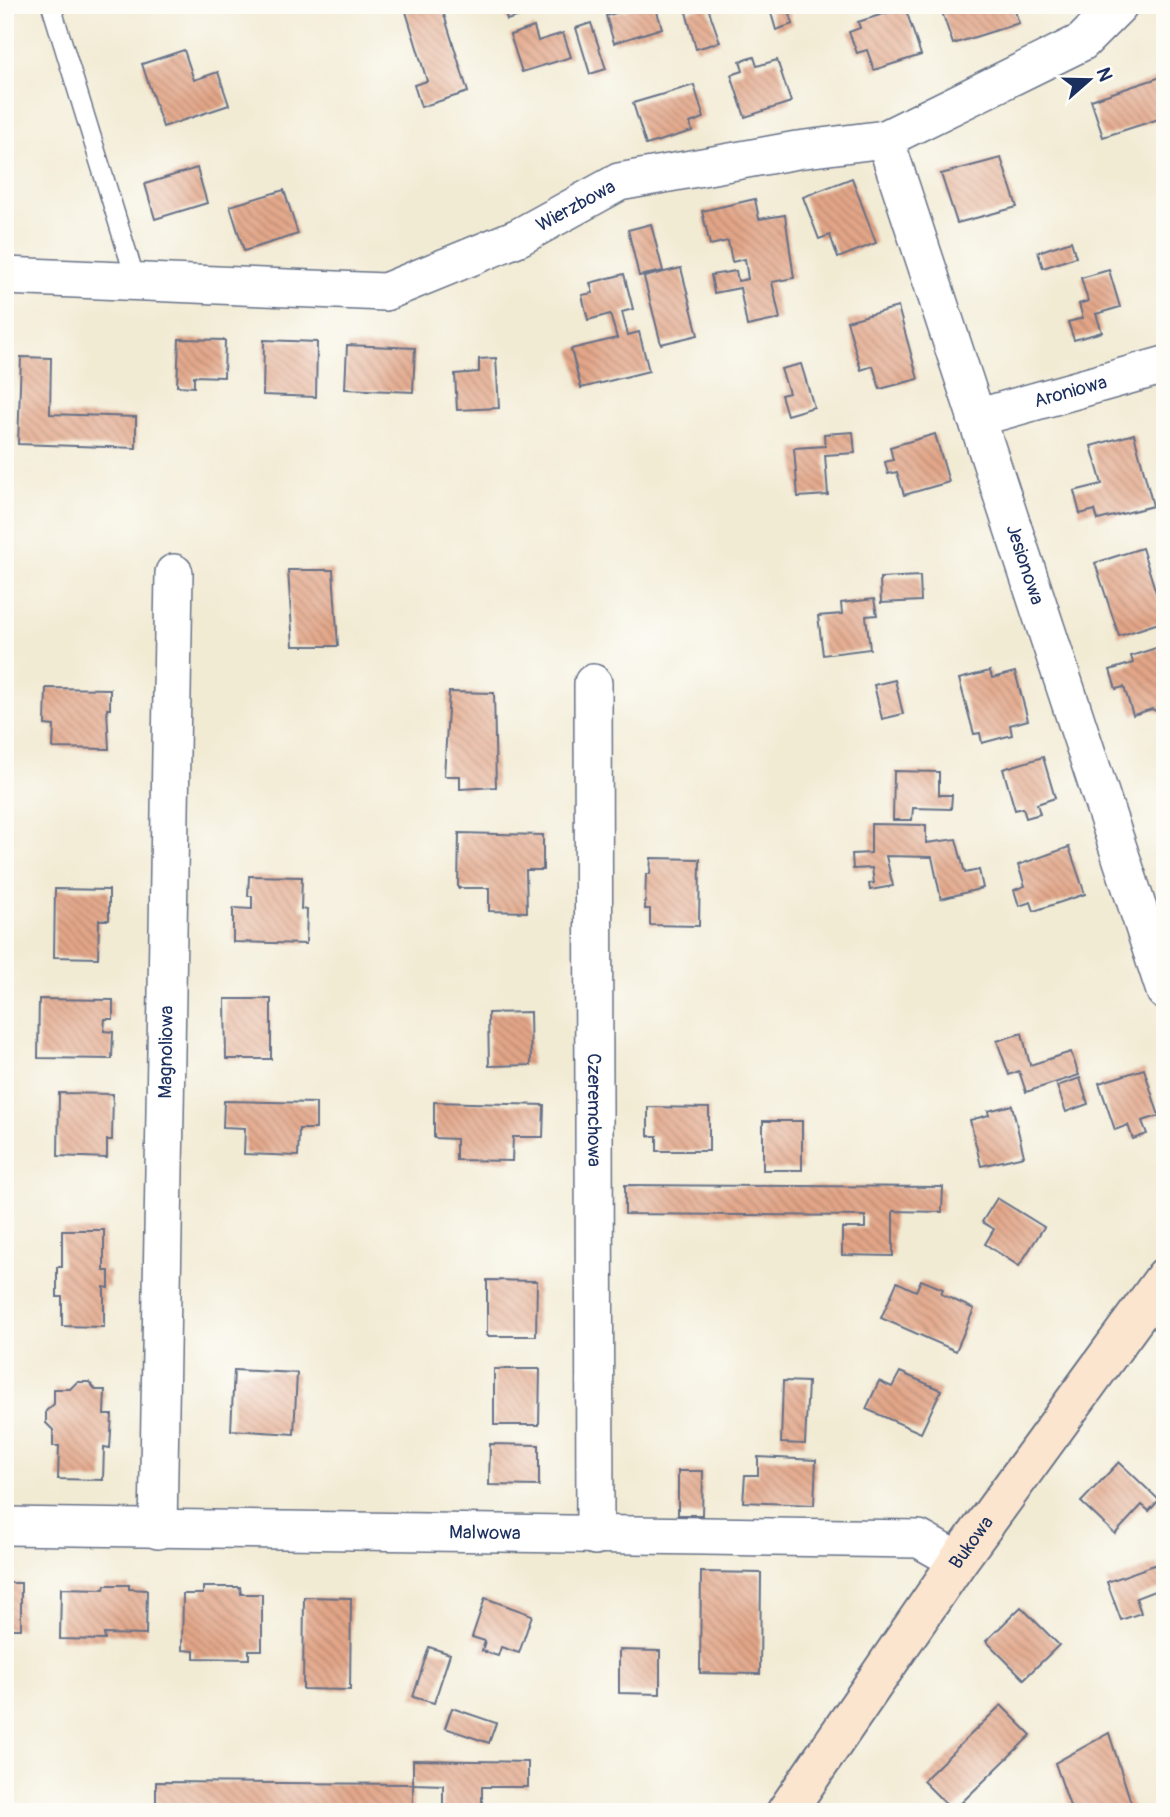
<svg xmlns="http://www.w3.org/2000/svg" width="1170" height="1817" font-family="Pangolin,sans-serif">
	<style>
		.building { fill: url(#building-back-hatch) }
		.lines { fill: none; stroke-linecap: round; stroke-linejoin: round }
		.service-casing { stroke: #667187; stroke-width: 21 }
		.minor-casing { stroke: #667187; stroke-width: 40 }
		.secondary-casing { stroke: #667187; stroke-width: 42 }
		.service { stroke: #fff; stroke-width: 18 }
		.minor { stroke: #fff; stroke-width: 37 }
		.secondary { stroke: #fbe5cf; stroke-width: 38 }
		.labels { text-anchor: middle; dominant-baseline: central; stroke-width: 6; stroke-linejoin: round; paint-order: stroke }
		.street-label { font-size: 19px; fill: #1b2f5e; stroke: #fdfcf7 }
	</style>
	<defs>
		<pattern id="building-back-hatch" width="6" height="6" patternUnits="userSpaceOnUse" patternTransform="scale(1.75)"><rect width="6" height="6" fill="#e3a688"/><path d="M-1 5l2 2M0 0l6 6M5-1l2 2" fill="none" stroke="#b78872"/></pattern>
	</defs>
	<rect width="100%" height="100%" fill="#fdfcf7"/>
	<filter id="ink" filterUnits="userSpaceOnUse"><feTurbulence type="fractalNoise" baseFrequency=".0143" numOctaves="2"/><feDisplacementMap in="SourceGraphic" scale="14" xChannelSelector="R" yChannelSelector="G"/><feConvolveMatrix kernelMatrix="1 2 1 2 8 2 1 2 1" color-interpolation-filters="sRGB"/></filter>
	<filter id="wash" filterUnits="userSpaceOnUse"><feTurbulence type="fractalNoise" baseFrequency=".00686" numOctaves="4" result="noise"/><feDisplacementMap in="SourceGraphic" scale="28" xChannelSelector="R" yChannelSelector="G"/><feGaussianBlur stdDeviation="1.57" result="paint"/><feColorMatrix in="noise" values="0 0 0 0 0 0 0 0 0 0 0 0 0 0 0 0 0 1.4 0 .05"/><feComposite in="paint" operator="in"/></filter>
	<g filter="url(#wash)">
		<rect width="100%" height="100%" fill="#f2ebd4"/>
		<g id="blocks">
			<g class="building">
				<polygon points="404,5 441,5 468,92 421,107 414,85 427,81"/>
				<polygon points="503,5 552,5 552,6 507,20"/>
				<polygon points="641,5 655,5 662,28 614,43 606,16"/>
				<polygon points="707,5 720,42 696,49 686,12"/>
				<polygon points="761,5 787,5 793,24 776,30 769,6 762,8"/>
				<polygon points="1013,5 1019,23 953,44 940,6"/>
				<polygon points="905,7 921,55 874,70 867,50 857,53 849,32 860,28 858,22"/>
				<polygon points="591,23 606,69 590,74 576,28"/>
				<polygon points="534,27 538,41 563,33 571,57 522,72 510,35"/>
				<polygon points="184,50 194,80 218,72 229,105 163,127 142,64"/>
				<polygon points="754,57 757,66 777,60 791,102 745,117 731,75 743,71 740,61"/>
				<polygon points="1161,77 1165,87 1165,117 1103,137 1091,100"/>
				<polygon points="694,85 704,118 690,123 692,131 646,145 633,103"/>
				<polygon points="1001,158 1017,207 957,223 941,174"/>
				<polygon points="197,168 207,203 155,219 145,184"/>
				<polygon points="852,178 876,243 838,258 830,235 819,239 803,197"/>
				<polygon points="284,190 298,234 244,251 230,206"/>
				<polygon points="755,199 759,219 785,215 794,278 772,282 780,319 747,326 740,288 714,293 711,275 736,271 738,281 748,279 745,259 732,262 728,241 710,245 702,211"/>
				<polygon points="651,224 663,271 639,276 628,230"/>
				<polygon points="1071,241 1076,257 1043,268 1038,252"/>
				<polygon points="681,268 698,335 661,344 644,277"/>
				<polygon points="1109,270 1120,307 1096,314 1102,332 1074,340 1068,322 1083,318 1079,304 1088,301 1081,278"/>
				<polygon points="624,274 633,309 622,312 628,335 639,332 649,371 581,388 571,349 617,338 610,314 588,320 582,295 593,293 590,283"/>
				<polygon points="898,307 918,379 880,389 873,366 861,370 847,321"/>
				<polygon points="179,339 225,340 224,377 194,376 194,387 177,386"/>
				<polygon points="264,340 317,342 316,397 263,395"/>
				<polygon points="347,345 415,348 413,392 345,389"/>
				<polygon points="21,357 51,358 50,414 136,417 136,448 18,444"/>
				<polygon points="496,358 499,408 457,410 455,374 479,372 479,359"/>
				<polygon points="801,364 814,407 787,415 781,395 789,393 781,369"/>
				<polygon points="853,432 855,453 825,455 828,495 798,497 794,448 825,446 824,434"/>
				<polygon points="935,434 949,482 904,495 897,472 888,474 885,462 893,460 890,447"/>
				<polygon points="1134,434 1153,506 1098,520 1095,510 1080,514 1074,491 1102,484 1091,446"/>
				<polygon points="1142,548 1165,621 1119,636 1095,563"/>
				<polygon points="288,570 333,570 338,646 293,646"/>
				<polygon points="920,576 921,601 881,603 880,578"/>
				<polygon points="874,599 877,615 866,616 870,649 823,655 818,616 842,614 841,603"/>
				<polygon points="1162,646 1165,712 1160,713 1152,709 1133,715 1124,687 1116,689 1110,670 1133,663 1131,656"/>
				<polygon points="990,671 992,678 1015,672 1028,720 1010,725 1012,735 982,743 980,733 974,734 959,679"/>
				<polygon points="895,680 903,714 882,719 874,685"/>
				<polygon points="46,688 110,689 110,709 107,709 109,749 53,748 54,726 45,725"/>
				<polygon points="449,692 494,693 496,787 460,789 460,776 444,776"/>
				<polygon points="1043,757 1055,798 1037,804 1040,814 1026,818 1023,808 1015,810 1003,769"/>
				<polygon points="894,771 939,772 939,795 952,795 951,809 913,808 912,820 893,820"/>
				<polygon points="871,824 926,825 926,843 956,839 965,873 979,870 983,888 941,899 932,857 886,856 893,886 870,890 869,884 874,883 872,868 853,869 852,854 871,853"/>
				<polygon points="459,833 543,835 543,870 526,870 527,912 489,911 489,888 458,888"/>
				<polygon points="1069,847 1085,894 1034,911 1031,902 1019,906 1014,890 1025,886 1018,865"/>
				<polygon points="651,858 700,859 699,926 650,925 650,909 645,909 646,874 650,874"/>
				<polygon points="249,876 302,877 301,909 307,910 306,944 233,942 233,908 252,909 252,896 248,896"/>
				<polygon points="55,889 109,890 109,920 99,920 98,958 54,957"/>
				<polygon points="39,999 113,1000 113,1019 105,1019 104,1031 113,1032 112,1059 38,1058"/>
				<polygon points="225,999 271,999 271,1059 226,1059"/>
				<polygon points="530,1012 531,1065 489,1066 488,1013"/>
				<polygon points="1022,1033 1030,1065 1071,1052 1079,1075 1026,1092 1019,1071 1009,1075 997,1041"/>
				<polygon points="1144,1069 1159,1116 1142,1121 1147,1134 1133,1139 1128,1125 1115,1130 1099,1083"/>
				<polygon points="1080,1078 1088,1104 1066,1112 1057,1086"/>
				<polygon points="59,1093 113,1094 112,1140 107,1140 107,1158 58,1156"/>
				<polygon points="224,1101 316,1103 316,1129 299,1129 298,1156 244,1154 245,1128 223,1127"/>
				<polygon points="434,1102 544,1105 543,1137 513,1137 512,1161 456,1160 456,1139 434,1138"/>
				<polygon points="1012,1105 1024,1156 981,1166 970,1120 989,1115 988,1111"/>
				<polygon points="648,1107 709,1108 709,1151 657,1151 657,1136 648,1136"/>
				<rect x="763" y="1121" width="39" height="49"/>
				<polygon points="625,1185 943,1187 942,1212 893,1211 893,1256 842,1255 842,1228 865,1228 865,1216 625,1214"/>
				<polygon points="997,1198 1044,1227 1019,1266 985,1244 994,1229 982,1222"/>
				<polygon points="62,1230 104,1230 104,1271 109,1271 109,1288 104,1287 104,1327 62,1326 62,1297 57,1297 57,1267 62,1267"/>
				<polygon points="487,1280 537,1281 536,1336 487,1336"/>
				<polygon points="921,1280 943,1289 941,1294 974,1309 956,1351 881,1318 897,1282 916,1291"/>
				<polygon points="494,1369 540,1369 539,1425 494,1425"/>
				<polygon points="234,1370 297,1373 294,1434 231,1430"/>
				<polygon points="900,1372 941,1390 921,1433 866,1409 879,1381 892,1387"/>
				<polygon points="783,1381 808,1382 805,1444 781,1443"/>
				<polygon points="77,1382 89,1382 96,1390 105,1390 104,1415 112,1415 110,1448 104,1447 103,1480 58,1479 59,1446 53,1446 53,1430 46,1423 46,1411 54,1404 54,1389 70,1389"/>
				<polygon points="490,1444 539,1445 539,1486 489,1485"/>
				<polygon points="758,1457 816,1460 814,1505 743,1502 745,1475 758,1475"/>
				<polygon points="1119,1462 1159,1500 1149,1511 1142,1505 1115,1534 1081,1502"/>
				<polygon points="678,1471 703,1471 702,1515 678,1515"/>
				<polygon points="1157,1564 1165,1587 1136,1598 1141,1613 1121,1620 1107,1582"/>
				<polygon points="701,1572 761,1573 760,1674 700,1673"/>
				<rect x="5" y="1583" width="16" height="46"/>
				<polygon points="105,1585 129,1585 129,1589 147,1590 146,1635 104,1634 105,1640 60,1639 61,1588 104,1589"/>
				<polygon points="203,1587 240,1587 241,1594 262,1594 262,1650 249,1650 249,1659 194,1658 194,1651 182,1650 183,1594 203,1594"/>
				<polygon points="304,1597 351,1598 350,1690 303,1689"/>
				<polygon points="485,1598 532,1615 519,1653 501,1647 498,1656 482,1651 485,1641 472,1637"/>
				<polygon points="1021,1607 1059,1645 1024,1679 986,1641"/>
				<polygon points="429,1647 450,1654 434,1703 413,1697"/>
				<polygon points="619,1650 660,1651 660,1694 619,1693"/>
				<polygon points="1001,1705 1031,1735 953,1811 923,1781"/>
				<polygon points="452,1708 496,1723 489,1743 445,1728"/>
				<polygon points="1109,1733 1134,1812 1072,1812 1055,1763"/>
				<polygon points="413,1760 528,1762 528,1787 482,1787 482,1812 443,1812 443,1785 413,1784"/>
				<polygon points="156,1782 413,1784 413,1812 156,1812"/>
			</g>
		</g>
	</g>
	<g filter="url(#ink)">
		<use href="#blocks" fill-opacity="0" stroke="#667187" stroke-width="2"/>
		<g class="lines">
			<g class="service-casing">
				<polyline id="service" points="51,5 136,281"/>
			</g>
			<g class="minor-casing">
				<g id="minor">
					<path id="s1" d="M885 139 1165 991"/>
					<path id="s2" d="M5 276 385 292 519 237 619 182 797 150 885 139 1082 42 1119 5"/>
					<path id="s3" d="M976 418 1165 365"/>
					<path id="s4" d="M593 683 595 1536"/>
					<path id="s5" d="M5 1526 919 1539 958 1561"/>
					<path id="s6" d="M158 1530 174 573"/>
				</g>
			</g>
			<g class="secondary-casing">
				<g id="secondary">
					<path id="s7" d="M786 1812 958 1561 1165 1277"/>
				</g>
			</g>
			<use href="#service" class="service"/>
			<use href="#minor" class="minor"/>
			<use href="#secondary" class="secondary"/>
		</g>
	</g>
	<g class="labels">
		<g class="street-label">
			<text stroke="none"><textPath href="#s2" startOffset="590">Wierzbowa</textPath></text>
			<text stroke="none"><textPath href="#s3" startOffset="98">Aroniowa</textPath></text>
			<text stroke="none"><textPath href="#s1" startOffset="448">Jesionowa</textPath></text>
			<text stroke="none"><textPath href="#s6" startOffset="478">Magnoliowa</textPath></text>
			<text stroke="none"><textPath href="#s4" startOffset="427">Czeremchowa</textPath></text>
			<text stroke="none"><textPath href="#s5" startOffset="480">Malwowa</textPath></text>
			<text stroke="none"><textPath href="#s7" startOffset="327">Bukowa</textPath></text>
		</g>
	</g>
	<rect width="1170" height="1817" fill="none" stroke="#fdfcf7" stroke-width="28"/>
	<g transform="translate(1089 80) rotate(70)" stroke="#fdfcf7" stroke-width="5" paint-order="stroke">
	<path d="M0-5L12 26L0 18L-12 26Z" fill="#1b2f5e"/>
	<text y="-10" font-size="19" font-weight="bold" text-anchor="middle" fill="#1b2f5e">N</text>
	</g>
</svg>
